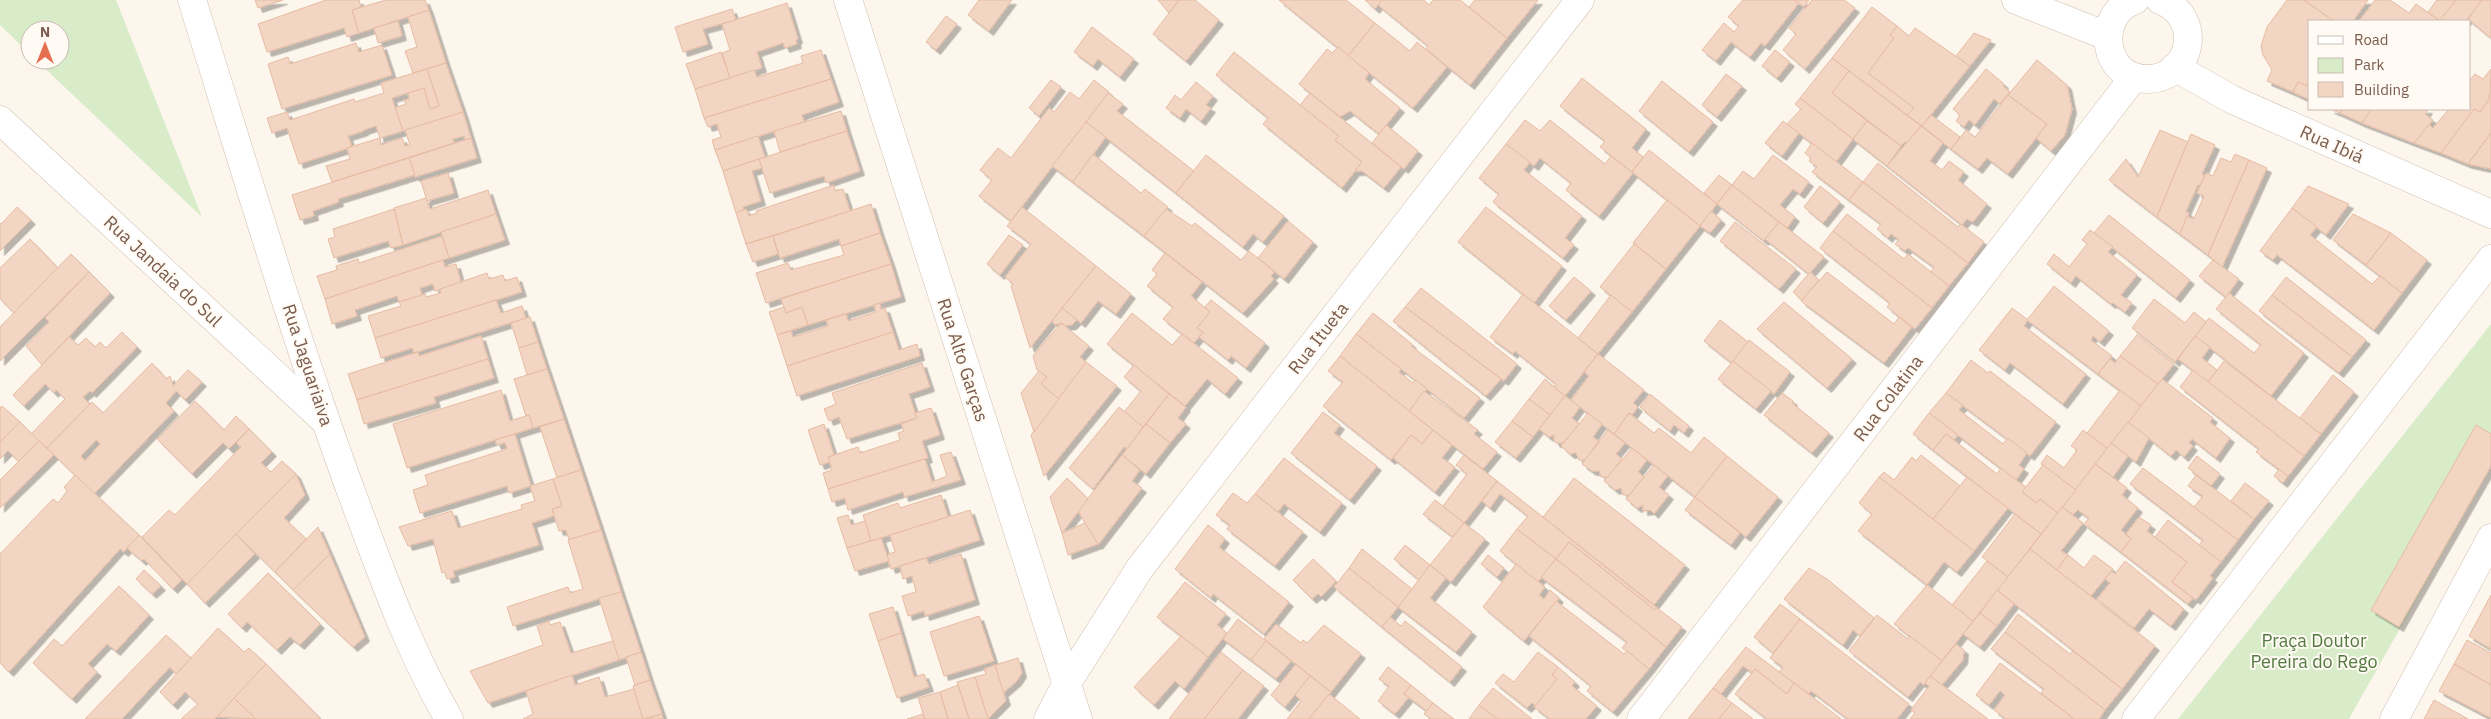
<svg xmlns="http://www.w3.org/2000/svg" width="2491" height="719" font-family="'IBM Plex Sans',sans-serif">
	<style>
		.green { fill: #d8ecc9 }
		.building { fill: #f3d5c3; stroke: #e6bba3; fill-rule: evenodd; filter: url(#shadow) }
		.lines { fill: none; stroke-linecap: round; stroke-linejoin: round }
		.street-casing { stroke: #d1beb0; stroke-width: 29 }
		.street { stroke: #fff; stroke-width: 28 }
		.labels { text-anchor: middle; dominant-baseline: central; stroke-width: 4; stroke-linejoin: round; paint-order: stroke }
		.street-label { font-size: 18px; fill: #7a5c4d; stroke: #fffaf3 }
		.park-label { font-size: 18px; fill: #537a41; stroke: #fffaf3 }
	</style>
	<defs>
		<filter id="shadow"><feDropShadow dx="4.5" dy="4.5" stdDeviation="0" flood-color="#0004"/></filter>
	</defs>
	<rect width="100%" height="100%" fill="#fdf6ec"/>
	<g class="green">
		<polygon points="0,0 116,0 202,217 36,60 60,60 60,30 30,30 30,54 0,25"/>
		<polygon points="2491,324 2491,467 2349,719 2178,719"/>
	</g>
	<g class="building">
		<polygon points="255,0 283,0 258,8"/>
		<polygon points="326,0 359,0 361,7 352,10 359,33 347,37 344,28 267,52 258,24"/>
		<polygon points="386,0 425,0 429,10 359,33 352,10"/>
		<polygon points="979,0 1012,0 989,31 968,15"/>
		<polygon points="1158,0 1179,0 1169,13"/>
		<polygon points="1179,0 1195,0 1219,20 1186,61 1153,34"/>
		<polygon points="1279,0 1346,0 1375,23 1348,56"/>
		<polygon points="1365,0 1382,0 1375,9"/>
		<polygon points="1382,0 1424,0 1429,5 1433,0 1460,0 1507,38 1470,85 1426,49 1428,46 1378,5"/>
		<polygon points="1475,0 1538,0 1507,38 1469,7"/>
		<polygon points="1743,0 1794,0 1799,3 1765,46 1761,43 1750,57 1731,42 1716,61 1702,50 1724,23 1734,32 1739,26 1728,17"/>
		<polygon points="1794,0 1809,0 1804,7"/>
		<polygon points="1812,0 1844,0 1855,8 1805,69 1783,50 1796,34 1789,28"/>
		<polygon points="2287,0 2304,0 2334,21 2310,21 2310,87 2298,82 2293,92 2267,81 2272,70 2263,55 2261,46 2267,27"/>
		<polygon points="2304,0 2368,0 2353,21 2334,21"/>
		<polygon points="2375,0 2390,0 2409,13 2416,4 2440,21 2359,21"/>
		<polygon points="2437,0 2456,0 2440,21 2428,12"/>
		<polygon points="2456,0 2482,0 2466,21 2439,21"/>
		<polygon points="2482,0 2491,0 2491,38 2468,19"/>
		<polygon points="787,3 798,39 796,40 797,44 785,48 783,43 757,52 762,68 730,78 722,53 730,50 722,24"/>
		<polygon points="1872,7 1897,26 1890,35 1894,38 1868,73 1914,108 1907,115 1832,58"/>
		<polygon points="732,9 736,20 703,29 708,44 683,52 675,27"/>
		<polygon points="429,10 446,63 413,73 405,51 417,47 408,17"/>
		<polygon points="946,16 957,24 936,50 926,42"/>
		<polygon points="398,21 402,36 378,43 374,28"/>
		<polygon points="1375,23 1410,51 1417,42 1447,67 1413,108 1348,56"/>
		<polygon points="1897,26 1909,36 1915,28 1970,66 1922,126 1907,115 1914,108 1868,73 1894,38 1890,35"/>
		<polygon points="1092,27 1134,59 1120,77 1098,59 1093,66 1074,52"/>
		<polygon points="1974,33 1991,40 1970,66 1956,56"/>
		<polygon points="356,43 359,52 382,45 392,75 282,109 268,64 288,57 290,64"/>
		<polygon points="1338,47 1369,73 1365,79 1400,108 1379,134 1350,111 1340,117 1299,84 1327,49 1332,53"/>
		<polygon points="821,50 831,79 704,118 695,89 754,70 757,77 803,63 801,56"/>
		<polygon points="1775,50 1790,62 1777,78 1762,66"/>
		<polygon points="721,52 730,78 695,89 686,64"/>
		<polygon points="1234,52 1339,136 1335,140 1362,162 1342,188 1263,124 1268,118 1216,75"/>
		<polygon points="1832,58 1849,71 1832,93 1867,121 1853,139 1800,98"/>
		<polygon points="2037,60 2067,85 2072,109 2065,135 2051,151 2036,138 2047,124 2008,95"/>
		<polygon points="446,63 463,112 403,131 395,108 406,104 404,100 409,99 408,93 424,88 430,109 439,106 427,69"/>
		<polygon points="427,69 439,106 430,109 424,88 392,98 403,131 380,138 376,126 364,130 364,131 348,136 352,147 299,164 287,128 272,133 267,118 287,112 290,120 354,99 355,102 384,93 381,83"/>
		<polygon points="1986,69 2004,84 2003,86 2010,92 2000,104 1994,99 1975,125 1969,120 1964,127 1956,121 1960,115 1953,109"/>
		<polygon points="2491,69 2490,98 2480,112 2474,109 2441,153 2414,143 2429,124 2433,128 2449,109 2470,109 2470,80 2475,74 2483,79"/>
		<polygon points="1849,71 1921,126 1907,143 1905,142 1901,146 1832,93"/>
		<polygon points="1726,74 1742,86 1717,117 1702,105"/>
		<polygon points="1582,78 1646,129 1632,148 1643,157 1632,172 1600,147 1605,141 1560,106"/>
		<polygon points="831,79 839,102 802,115 804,122 715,150 712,140 721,137 717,124 708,127 704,118"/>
		<polygon points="1051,80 1061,87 1039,116 1029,108"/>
		<polygon points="1094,80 1109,92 1011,221 979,196 992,180 980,170 998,148 1011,158 1049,108 1054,112 1070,92 1079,99"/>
		<polygon points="1662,81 1713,122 1689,152 1639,111"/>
		<polygon points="1196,82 1213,96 1206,105 1211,108 1201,121 1186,109 1180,118 1166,108 1175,95 1181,100"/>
		<polygon points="2298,82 2310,87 2310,100 2293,92"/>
		<polygon points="1108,93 1123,104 1117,111 1194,171 1176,193 1086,122"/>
		<polygon points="1310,93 1401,167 1384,188 1362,171 1355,171 1362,162 1335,140 1339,136 1300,105"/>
		<polygon points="2491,93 2491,133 2468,164 2441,153 2474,109 2480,112 2490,98 2488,96"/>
		<polygon points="2008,95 2047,124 2008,174 1987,158 1978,169 1951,149 1966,130 1975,137"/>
		<polygon points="1800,98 1853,139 1836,162 1787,124 1801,109 1795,104"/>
		<polygon points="2330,109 2343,109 2340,113"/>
		<polygon points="2343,109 2372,109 2362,123 2340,113"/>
		<polygon points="2372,109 2428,109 2425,114 2433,120 2414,143 2362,123"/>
		<polygon points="841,111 847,131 780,152 774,131"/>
		<polygon points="463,112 471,138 465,140 464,136 453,139 454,143 332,182 326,166 350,159 347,148 380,138 381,145 402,138 405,146 410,145 405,130"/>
		<polygon points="1931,115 1960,137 1951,149 1922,126"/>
		<polygon points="1525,120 1540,131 1550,120 1605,164 1611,156 1633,173 1599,216 1566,190 1571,183 1540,158 1534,166 1506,144"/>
		<polygon points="1783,121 1799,133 1782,156 1765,143"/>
		<polygon points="1867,121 1901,146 1887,166 1853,139"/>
		<polygon points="1086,122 1106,137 1073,182 1052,166"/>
		<polygon points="1386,125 1418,151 1404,169 1372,143"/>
		<polygon points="1921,126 1943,143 1930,161 1942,170 1949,161 1964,172 1958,180 1987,204 1973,222 1967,219 1962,225 1887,166"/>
		<polygon points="2160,130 2188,142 2157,217 2109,180 2126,159 2138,177"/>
		<polygon points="847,131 860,171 826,183 824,176 770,193 759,159"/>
		<polygon points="2491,133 2491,169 2468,164"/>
		<polygon points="2191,134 2215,145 2202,174 2205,175 2200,186 2198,185 2186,211 2189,213 2180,234 2157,217"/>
		<polygon points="758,136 765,157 723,171 715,150"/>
		<polygon points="471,138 477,158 415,177 409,158"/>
		<polygon points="1812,143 1863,182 1849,200 1812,172 1817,167 1809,161 1811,158 1805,153"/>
		<polygon points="1506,144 1530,162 1524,170 1582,216 1565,238 1574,245 1563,258 1493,202 1499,194 1479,178"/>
		<polygon points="1649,150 1717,204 1700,226 1632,172"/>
		<polygon points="1093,154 1141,193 1145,189 1168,207 1144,236 1073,182"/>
		<polygon points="2235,154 2249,160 2208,255 2180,234 2187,216 2194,219 2204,196 2197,193 2206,173 2213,176 2221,158 2231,162"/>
		<polygon points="1206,155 1284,216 1263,242 1253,234 1243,247 1176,193"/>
		<polygon points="1773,155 1809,182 1800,194 1793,189 1780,205 1795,217 1787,228 1732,185 1743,171 1754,179"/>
		<polygon points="409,158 415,175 338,199 339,202 313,211 314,216 300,220 292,195"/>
		<polygon points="759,159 762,168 752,171 761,201 743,207 744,210 736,213 723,171"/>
		<polygon points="2249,160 2267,168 2222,267 2208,255"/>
		<polygon points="1878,163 1958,227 1961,224 1984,242 1968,263 1863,182"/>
		<polygon points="448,173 454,193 427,201 421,181"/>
		<polygon points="1719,175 1732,185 1717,204 1704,193"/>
		<polygon points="1863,182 1968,263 1949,286 1931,272 1934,267 1908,248 1905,251 1895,244 1899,240 1891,234 1888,238 1877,229 1881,224 1849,200"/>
		<polygon points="834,185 835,191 843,189 850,211 746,244 736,213 746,209 749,216 757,213 756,211"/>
		<polygon points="1732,185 1779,222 1764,241 1717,204"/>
		<polygon points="1820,186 1840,202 1823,223 1804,207"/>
		<polygon points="2308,186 2349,204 2326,235 2292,208"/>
		<polygon points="488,190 496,214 403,245 394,208 426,198 430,209"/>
		<polygon points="1667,200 1700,226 1666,269 1633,243"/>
		<polygon points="871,204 880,233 841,246 839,239 780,258 773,236"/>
		<polygon points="17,207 31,220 0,251 0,223 1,224"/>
		<polygon points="1022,207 1096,266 1030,348 1011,286 1013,284 1005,277 1031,244 1007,226"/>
		<polygon points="1486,207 1562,266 1534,303 1458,242"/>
		<polygon points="2292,208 2317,227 2310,235 2372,284 2380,276 2402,293 2374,330 2277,255 2273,260 2260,251"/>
		<polygon points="394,209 403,245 391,248 388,241 334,258 328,239 335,237 333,229"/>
		<polygon points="1166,209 1192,226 1195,223 1241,260 1249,251 1275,272 1271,276 1274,279 1243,313 1144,236"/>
		<polygon points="1711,211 1721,220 1710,233 1700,226"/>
		<polygon points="496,214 505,240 449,258 441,232"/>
		<polygon points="1847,214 1904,259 1908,254 1949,286 1932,308 1833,231"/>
		<polygon points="2353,214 2391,233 2366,265 2333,240"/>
		<polygon points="2109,215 2190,280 2176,298 2094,233"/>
		<polygon points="1288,221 1313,242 1284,279 1258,258"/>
		<polygon points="1735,222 1796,269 1779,289 1720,241"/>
		<polygon points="1779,222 1824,257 1809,274 1765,239"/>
		<polygon points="2090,230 2113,247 2108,252 2137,275 2121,295 2132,303 2125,312 2113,303 2111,304 2076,276 2071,283 2047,264 2054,254 2069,267 2087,244 2082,240"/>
		<polygon points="1833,231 1932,308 1915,329 1887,307 1890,303 1820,248"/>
		<polygon points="880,233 891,264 766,303 756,273 788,263 791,270 844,255 841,246"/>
		<polygon points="2391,233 2427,260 2402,293 2366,265"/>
		<polygon points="1009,235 1023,245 1000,275 987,264"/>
		<polygon points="442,236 449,258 325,299 317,276 337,270 336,266 358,259 359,263"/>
		<polygon points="773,236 778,254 753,262 746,244"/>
		<polygon points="30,239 58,268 14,313 0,299 0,268"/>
		<polygon points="1634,244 1666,269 1632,312 1600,287"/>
		<polygon points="1165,253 1202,282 1191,296 1210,312 1197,328 1203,332 1194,343 1163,319 1173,307 1147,286 1157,274 1152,270"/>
		<polygon points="71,254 89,272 0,361 0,327"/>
		<polygon points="443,260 445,267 456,264 461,282 435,291 433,284 420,288 422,295 399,302 397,296 355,310 357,316 332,324 325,299"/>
		<polygon points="2213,260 2239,279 2226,297 2199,276"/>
		<polygon points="891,264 901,297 808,325 802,307 786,313 781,299"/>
		<polygon points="1096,266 1131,294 1116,314 1098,301 1081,323 1062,308"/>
		<polygon points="89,272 110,293 42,365 26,346 49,322 45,318"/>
		<polygon points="1810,272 1819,280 1802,300 1793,292"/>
		<polygon points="1827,272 1894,324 1899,317 1912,327 1884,363 1801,301"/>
		<polygon points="487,273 489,279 503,275 505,281 517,277 522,292 375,338 368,316 401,306 399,302 425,294 426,297 441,293 440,289"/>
		<polygon points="1574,277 1591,291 1566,320 1549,306"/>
		<polygon points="2286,277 2366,340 2352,357 2272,295"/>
		<polygon points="2054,286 2109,331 2100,342 2093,336 2091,340 2112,356 2098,374 2027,320"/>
		<polygon points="1421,288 1517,364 1504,381 1405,307"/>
		<polygon points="2229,293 2304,353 2271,396 2195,336 2209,318 2254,353 2261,345 2216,309"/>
		<polygon points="1523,294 1598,354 1565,396 1554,387 1556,384 1515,351 1513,354 1490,337"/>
		<polygon points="1611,295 1632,312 1598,354 1578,338"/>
		<polygon points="2272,295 2352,357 2339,373 2259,311"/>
		<polygon points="2154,299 2185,323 2194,312 2206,322 2175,362 2132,328"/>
		<polygon points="496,300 501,313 522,306 526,318 414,353 412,348 381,358 375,338"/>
		<polygon points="1211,300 1265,343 1246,368 1231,356 1228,360 1199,337 1203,332 1197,328 1210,312 1205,307"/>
		<polygon points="1784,302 1852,359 1827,388 1757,329"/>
		<polygon points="880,303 881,309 885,308 893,332 787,366 777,335 791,331 793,337 828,326 826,320 846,314 848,321 876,312 874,305"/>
		<polygon points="784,307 786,313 802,307 808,325 777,335 769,312"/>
		<polygon points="1405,307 1501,379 1486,396 1393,321"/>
		<polygon points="1062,308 1077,320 1072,325 1065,326 1061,323 1055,325 1052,321"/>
		<polygon points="2012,308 2028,320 2024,326 2086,374 2063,404 2010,363 2005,370 1979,350"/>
		<polygon points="1132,313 1172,345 1182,334 1238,378 1225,394 1207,379 1185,406 1107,344"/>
		<polygon points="1373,313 1412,344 1411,346 1480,398 1464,418 1356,334"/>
		<polygon points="530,317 538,342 519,348 511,323"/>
		<polygon points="1720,320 1748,342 1732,363 1704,341"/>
		<polygon points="1061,323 1089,346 1080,357 1086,362 1059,399 1041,384 1047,377 1037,370 1033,356"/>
		<polygon points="122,332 137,347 92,393 90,391 83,397 90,404 47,448 31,434 65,399 56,390 54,393 45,384 24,406 13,395 69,337 78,345 86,338 95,347 100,342 106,348"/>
		<polygon points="893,332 899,350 917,344 920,356 797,396 787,366"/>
		<polygon points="1356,334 1401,369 1399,372 1413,383 1416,380 1427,389 1409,411 1340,356"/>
		<polygon points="2137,335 2174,364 2158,384 2120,356"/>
		<polygon points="481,336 488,359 357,400 348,374 418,352 419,356"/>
		<polygon points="2195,336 2210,347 2202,358 2217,370 2208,382 2178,359"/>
		<polygon points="1749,340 1790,372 1774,394 1733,361"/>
		<polygon points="538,342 547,369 527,375 519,348"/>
		<polygon points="1598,354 1644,390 1633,403 1638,407 1632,415 1629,413 1614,434 1571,400 1589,376 1584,372"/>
		<polygon points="1340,356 1433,430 1422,444 1411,435 1391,460 1323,406 1343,382 1328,371"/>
		<polygon points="2120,356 2158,384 2141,406 2098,374 2110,359 2115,363"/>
		<polygon points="488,359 494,378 434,397 436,403 364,424 357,400"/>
		<polygon points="1971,360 1988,373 1990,371 2056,422 2030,456 1946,393"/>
		<polygon points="1733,361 1771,391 1756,409 1718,379"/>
		<polygon points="2224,361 2321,434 2304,456 2208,382"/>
		<polygon points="1086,362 1117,386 1044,476 1031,435"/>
		<path d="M152 363 166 379 170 376 173 386 188 370 202 382 185 400 176 391 166 403 174 411 94 494 47 448 92 402 103 413ZM96 440 100 444 85 461 81 456Z"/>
		<polygon points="922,363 930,387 909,394 917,418 847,439 839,417 829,421 824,409 836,404 832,393"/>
		<polygon points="1134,365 1169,394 1143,427 1124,412 1141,391 1124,377"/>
		<polygon points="547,369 564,419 533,428 529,415 526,416 514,379"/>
		<polygon points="2193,370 2304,456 2288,476 2256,452 2259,449 2180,387"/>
		<polygon points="1039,371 1047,377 1041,384 1059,399 1034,432 1021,393"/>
		<polygon points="2333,375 2354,392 2321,434 2300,418"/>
		<polygon points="1545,379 1565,396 1550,415 1529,399"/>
		<polygon points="2162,379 2213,418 2210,422 2230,438 2216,458 2192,439 2189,443 2193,446 2184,457 2176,450 2171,456 2128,422"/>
		<polygon points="501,390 510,421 529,415 533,428 407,468 393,424"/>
		<polygon points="2120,390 2141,406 2108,449 2087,433"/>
		<polygon points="1424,391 1478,430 1474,434 1497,452 1483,469 1409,411"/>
		<polygon points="1782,393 1793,401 1792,403 1829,433 1812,453 1764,415"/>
		<polygon points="1946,393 1963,405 1959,410 2003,444 2008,438 2027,453 2019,465 2024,469 2016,480 1929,413"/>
		<polygon points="1169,394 1186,407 1178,418 1186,424 1170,443 1146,424"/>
		<polygon points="1650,394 1689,426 1684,433 1674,425 1670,431 1640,407"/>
		<polygon points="1565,396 1580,407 1572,418 1579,424 1563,443 1556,443 1554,440 1554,435 1549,437 1539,429"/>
		<polygon points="1529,399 1550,415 1533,437 1512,421"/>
		<polygon points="195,401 224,430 236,416 249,429 229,449 223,443 192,474 157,439"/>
		<polygon points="2,406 20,422 0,442 0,408"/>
		<polygon points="1119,407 1143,427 1127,449 1124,447 1093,489 1069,468"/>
		<polygon points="931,408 940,435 922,441 928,458 828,489 823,473 832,470 828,457 858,447 860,453 900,440 898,433 904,431 901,424 917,418 915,413"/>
		<polygon points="1323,412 1340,425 1334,433 1377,466 1350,500 1291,453"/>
		<polygon points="1588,413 1602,424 1593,437 1599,441 1585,460 1579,460 1576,453 1570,454 1561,446"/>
		<polygon points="1629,413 1654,433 1659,428 1691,453 1704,437 1727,456 1695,497 1614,434"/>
		<polygon points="1929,413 1958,435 1954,440 1946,434 1933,450 1913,434"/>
		<polygon points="564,419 581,470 557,478 540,427"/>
		<polygon points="1512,421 1533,437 1516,458 1495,442"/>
		<polygon points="20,422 39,441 19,462 8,451 0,459 0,442"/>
		<polygon points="2128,422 2149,438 2136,462 2111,443"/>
		<polygon points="824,424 834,455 828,457 830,462 820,465 808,430"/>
		<polygon points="1146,424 1170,443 1146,474 1122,455"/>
		<polygon points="2476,425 2491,434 2491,466 2399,627 2371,610"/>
		<polygon points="249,429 272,452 261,463 271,472 282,461 296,474 187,584 142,537 169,510 175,515 241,447 236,443"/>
		<polygon points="1433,430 1452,445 1442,458 1455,467 1435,492 1393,458 1411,435 1422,444"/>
		<polygon points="1608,430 1625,443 1616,454 1622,459 1608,477 1601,477 1599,471 1592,471 1582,464"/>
		<polygon points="2083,430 2108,449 2076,490 2041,464 2047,455 2064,468 2077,450 2071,446"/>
		<polygon points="515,434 531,486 509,493 507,486 420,513 413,490 428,485 425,475 507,449 505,443 497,445 495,440"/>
		<polygon points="1946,434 1997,474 2001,468 2016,480 2026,487 2022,492 2037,503 2040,499 2058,513 2041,534 1933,450"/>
		<polygon points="39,441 54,455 0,508 0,480"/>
		<polygon points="2111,443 2128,456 2113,477 2095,464"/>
		<polygon points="1632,448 1647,460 1638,472 1644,477 1629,495 1623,495 1621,488 1615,490 1604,481"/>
		<polygon points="951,452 961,480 904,497 903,492 848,510 845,498 832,502 828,489 925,459 932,482 947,476 940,455"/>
		<polygon points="1122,455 1140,470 1132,481 1142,488 1098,545 1078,511"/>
		<polygon points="1464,455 1497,481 1464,523 1443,506 1467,474 1456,465"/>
		<polygon points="1921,455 1960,486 1933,519 1879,477 1884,472 1894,480 1912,457 1916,461"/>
		<polygon points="1727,456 1778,497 1746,537 1695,497"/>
		<polygon points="2197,456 2220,474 2211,486 2188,468"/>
		<polygon points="1284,458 1342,503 1320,532 1284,504 1278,512 1255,494"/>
		<polygon points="2095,464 2127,488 2122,495 2138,508 2121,530 2131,539 2121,552 2084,524 2089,518 2078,510 2073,515 2062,507"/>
		<polygon points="1654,465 1668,476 1659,487 1669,495 1654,514 1650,510 1643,511 1643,505 1637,508 1626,499"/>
		<polygon points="2043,465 2076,490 2058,513 2040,499 2037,503 2022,492"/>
		<polygon points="2143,468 2238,540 2221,562 2199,545 2203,540 2130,484"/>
		<polygon points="2279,469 2288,476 2283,483 2274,476"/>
		<polygon points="581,470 601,530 569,540 566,530 559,531 552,509 562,506 553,479"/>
		<polygon points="296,474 305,495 284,518 306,539 275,572 236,534"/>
		<polygon points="75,475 139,535 124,552 120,549 9,672 0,663 0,554 53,499 58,503 67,491 64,487"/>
		<polygon points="2196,475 2254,519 2238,540 2194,507 2203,496 2188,486"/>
		<polygon points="1879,477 1974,551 1957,572 1944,562 1927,585 1858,531 1872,514 1859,503"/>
		<polygon points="1967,477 2008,508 1974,551 1933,519"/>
		<polygon points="1067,478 1088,499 1062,533 1050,497"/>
		<polygon points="1574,478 1685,565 1654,605 1543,517"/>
		<polygon points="553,479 562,506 552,509 554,516 532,523 539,545 453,571 455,577 447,579 445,572 442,573 433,539 408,546 399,527 452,511 458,528 522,509 521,505 535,501 530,486"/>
		<polygon points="1497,481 1543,517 1657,608 1655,610 1569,542 1556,559 1517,529 1528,516 1500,494 1490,508 1482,501"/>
		<polygon points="2245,483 2269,501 2254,519 2231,501"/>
		<polygon points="1233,493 1247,503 1255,494 1303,532 1275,566 1227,529 1230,525 1216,515"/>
		<polygon points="941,495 948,517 871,541 863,515 898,503 900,508"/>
		<polygon points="1695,497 1740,533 1731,545 1685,510"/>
		<polygon points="1435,500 1464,523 1453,537 1423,514"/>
		<polygon points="2062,507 2083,523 2061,551 2068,555 2057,570 2030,549"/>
		<polygon points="970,510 980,540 891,569 886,555 895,552 890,535"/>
		<polygon points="2015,514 2041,534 2008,577 1982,557"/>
		<polygon points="848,515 851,525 865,521 871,541 847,548 837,518"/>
		<polygon points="2139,517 2151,525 2147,531 2187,562 2172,582 2193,598 2188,604 2121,552 2131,539 2126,534"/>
		<polygon points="2168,520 2221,562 2210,576 2213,578 2196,600 2172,582 2187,562 2155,537"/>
		<polygon points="1085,523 1098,544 1068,555 1062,533"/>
		<polygon points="1464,523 1485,539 1451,582 1430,565"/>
		<polygon points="1208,525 1225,539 1219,547 1289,602 1264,634 1213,594 1211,598 1175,569"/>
		<polygon points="318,527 330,554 293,590 275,572"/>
		<polygon points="1517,529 1556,559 1538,582 1500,551"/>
		<polygon points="601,530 621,592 513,626 507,607 568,587 570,593 583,589 568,540"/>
		<polygon points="236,534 255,554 205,603 187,584"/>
		<polygon points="139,535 182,580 173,589 144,559 142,561 127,548"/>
		<polygon points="881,538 889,561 855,571 847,548"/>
		<polygon points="1569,542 1655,610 1657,608 1682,627 1666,647 1556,559"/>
		<polygon points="1405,545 1430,565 1419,580 1394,559"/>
		<polygon points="1362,549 1412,589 1398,607 1349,568"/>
		<polygon points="2030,549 2155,646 2122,689 1997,590"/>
		<polygon points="330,554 365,637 353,647 293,590"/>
		<polygon points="961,554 975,600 925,616 924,611 908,616 902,596 916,592 912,576 903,579 900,566 926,558 929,564"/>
		<polygon points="1488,555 1504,568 1497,577 1481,564"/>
		<polygon points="2068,555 2084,568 2094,555 2113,569 2091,596 2057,570"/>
		<polygon points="1313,559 1336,581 1321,597 1318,594 1312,599 1293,580"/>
		<polygon points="1556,559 1666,647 1649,669 1622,648 1627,642 1541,577"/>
		<polygon points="1987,561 2008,577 1973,621 1952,605"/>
		<polygon points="2125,561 2184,609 2171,626 2149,609 2134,628 2097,599 2110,583 2105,579 2111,571 2115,574"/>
		<polygon points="1516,564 1545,587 1539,595 1544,599 1550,590 1559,598 1524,641 1483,607"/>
		<polygon points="1430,565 1446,578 1430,598 1472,632 1456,652 1398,607"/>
		<polygon points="1349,568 1398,607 1382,627 1334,587"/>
		<polygon points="1809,568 1827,579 1874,618 1860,636 1853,630 1843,645 1784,599"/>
		<polygon points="144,570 161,586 152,594 136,579"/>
		<polygon points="268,573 320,624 300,645 290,637 277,650 247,622 242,628 228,614"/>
		<polygon points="1185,582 1226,614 1217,625 1227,633 1208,657 1157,617"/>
		<polygon points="1927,585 1973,621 1942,661 1894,624"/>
		<polygon points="119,586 149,615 116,651 107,644 88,664 97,672 72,699 33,663 54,639 62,646"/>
		<polygon points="1997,590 2014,604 1997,626 1980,613"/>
		<polygon points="621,592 641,652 619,660 599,598"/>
		<polygon points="2491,595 2491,649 2469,636"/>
		<polygon points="1556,601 1624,654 1627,651 1649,669 1613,712 1587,691 1591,686 1529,636"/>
		<polygon points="1780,604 1800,619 1773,653 1754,637"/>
		<polygon points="893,607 901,633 878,641 869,614"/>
		<polygon points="1980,613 1997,626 1980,647 1963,634"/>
		<polygon points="2018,614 2070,654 2073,651 2122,689 2105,710 2005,632"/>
		<polygon points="1877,615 1908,639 1910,636 1942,661 1924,685 1920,682 1908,697 1849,651"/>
		<polygon points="979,616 994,661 944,676 930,632"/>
		<polygon points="1390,617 1401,626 1405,621 1462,667 1450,682 1382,627"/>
		<polygon points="1238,619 1266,641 1251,660 1223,639"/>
		<polygon points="1800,619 1909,704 1897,719 1848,719 1811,691 1809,694 1779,672 1783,667 1770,658"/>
		<polygon points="549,621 550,625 560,622 571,653 613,641 619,660 488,703 470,671 543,645 537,626"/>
		<polygon points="1276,624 1301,643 1303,640 1307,643 1324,625 1361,654 1331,692 1264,639"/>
		<polygon points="218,628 244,652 249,648 266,664 215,719 181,719 198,704 185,692 173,705 160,692"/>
		<polygon points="2005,632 2105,710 2099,719 2074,719 2041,693 2044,689 1991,649"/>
		<polygon points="901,633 914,677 924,674 929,687 897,698 878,641"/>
		<polygon points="166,635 191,658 176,674 170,667 122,719 85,719"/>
		<polygon points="1181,636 1208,657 1184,689 1175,681 1154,705 1134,687"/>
		<polygon points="2467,640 2491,653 2491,685 2454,664"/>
		<polygon points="1266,641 1291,661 1276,679 1251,660"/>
		<polygon points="1956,644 1964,650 1963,660 1942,685 1930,676"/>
		<polygon points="1746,647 1794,683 1787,694 1755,669 1753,673 1743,666 1721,694 1713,688"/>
		<polygon points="641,652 650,680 635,685 626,657"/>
		<polygon points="1221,652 1243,670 1204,719 1169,719"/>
		<polygon points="1538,652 1558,667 1552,675 1557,679 1536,706 1532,703 1527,708 1495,683 1503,674 1514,682"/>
		<polygon points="1018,658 1022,673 1017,681 1003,693 995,665"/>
		<polygon points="2000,663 2073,718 2072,719 2006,719 1994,710 2005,695 2000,691 1989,705 1976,695"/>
		<polygon points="266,664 320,718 319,719 256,719 234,698"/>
		<polygon points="1296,664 1310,676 1285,707 1271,695"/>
		<polygon points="2454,664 2491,685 2491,718 2439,691"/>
		<polygon points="995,665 1006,701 988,719 975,677 986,674 984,669"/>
		<polygon points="1388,667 1411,685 1404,694 1409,697 1395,714 1378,701 1389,686 1379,679"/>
		<polygon points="1558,667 1575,682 1572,686 1597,706 1586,719 1550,719 1534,707 1557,679 1552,675"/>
		<polygon points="1755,669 1787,694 1794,683 1841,719 1767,719 1735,694"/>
		<polygon points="1243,670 1264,686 1238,719 1204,719"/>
		<polygon points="572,675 575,685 599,677 605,697 634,689 643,719 523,719 533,714 526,691"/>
		<polygon points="1310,676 1331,692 1309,719 1287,719 1301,701 1295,695"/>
		<polygon points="1930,676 1942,685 1988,719 1910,719 1915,713 1911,710 1929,686 1925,683"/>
		<polygon points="975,677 988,719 969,719 957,682"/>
		<polygon points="650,680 662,714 643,719 633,686"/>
		<polygon points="958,685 969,719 948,719 940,692"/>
		<polygon points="1411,685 1433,703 1427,711 1404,694"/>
		<polygon points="1493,688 1532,719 1497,719 1479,705"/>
		<polygon points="1713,688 1732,703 1719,719 1688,719"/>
		<polygon points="940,692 948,719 925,719 918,698"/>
		<polygon points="1329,694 1360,719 1309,719"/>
		<polygon points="234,698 256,719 217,717"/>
		<polygon points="2434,700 2468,719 2424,719"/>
		<polygon points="1433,703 1454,719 1431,719 1424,714"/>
		<polygon points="1732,703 1753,719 1719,719"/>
		<polygon points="1479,705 1497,719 1469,719"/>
		<polygon points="662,714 663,719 646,719"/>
		<polygon points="923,714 925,719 907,719"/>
	</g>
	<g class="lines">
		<g class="street-casing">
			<g id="street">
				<path d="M192 0C243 162 291 327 349 486 379 566 406 645 449 719"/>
				<polyline points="848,0 1078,719"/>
				<polyline points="2016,0 2107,36"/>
				<path d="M2135 0C2094 14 2102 80 2148 79 2193 78 2204 16 2160 0"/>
				<polyline points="2175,67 2231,99 2491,214"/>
				<polyline points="0,120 324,420"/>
				<polyline points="1048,719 1067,683 1140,568 1580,0"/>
				<polyline points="1641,719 2134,77"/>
				<polyline points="2136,719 2491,259"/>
				<polyline points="2394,719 2491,538"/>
			</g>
		</g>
		<use href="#street" class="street"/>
	</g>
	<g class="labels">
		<g class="street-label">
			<text transform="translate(2332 144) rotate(24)">Rua Ibiá</text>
			<text transform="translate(163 271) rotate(43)">Rua Jandaia do Sul</text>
			<text transform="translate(1318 338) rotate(-52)">Rua Itueta</text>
			<text transform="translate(963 360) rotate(72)">Rua Alto Garças</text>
			<text transform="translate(308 365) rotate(72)">Rua Jaguariaiva</text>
			<text transform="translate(1888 398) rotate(-53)">Rua Colatina</text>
		</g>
		<g class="park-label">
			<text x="2314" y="640">Praça Doutor<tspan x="2314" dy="21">Pereira do Rego</tspan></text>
		</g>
	</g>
	<rect x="2308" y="20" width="162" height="90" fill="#fffaf3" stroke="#cabbb1"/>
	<rect x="2318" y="36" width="25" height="8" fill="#ffffff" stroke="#cabbb1"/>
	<text x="2354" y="45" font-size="15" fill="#7a5c4d">Road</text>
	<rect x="2318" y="58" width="25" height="15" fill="#d8ecc9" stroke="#cabbb1"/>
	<text x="2354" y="70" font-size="15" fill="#7a5c4d">Park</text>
	<rect x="2318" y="82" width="25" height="15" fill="#f3d5c3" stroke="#cabbb1"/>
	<text x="2354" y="95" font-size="15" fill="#7a5c4d">Building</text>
	<g transform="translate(45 45)"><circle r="24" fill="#fffaf3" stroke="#cabbb1"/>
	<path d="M0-4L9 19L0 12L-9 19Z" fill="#e76f51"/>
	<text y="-8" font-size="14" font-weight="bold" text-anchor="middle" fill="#7a5c4d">N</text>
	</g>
</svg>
